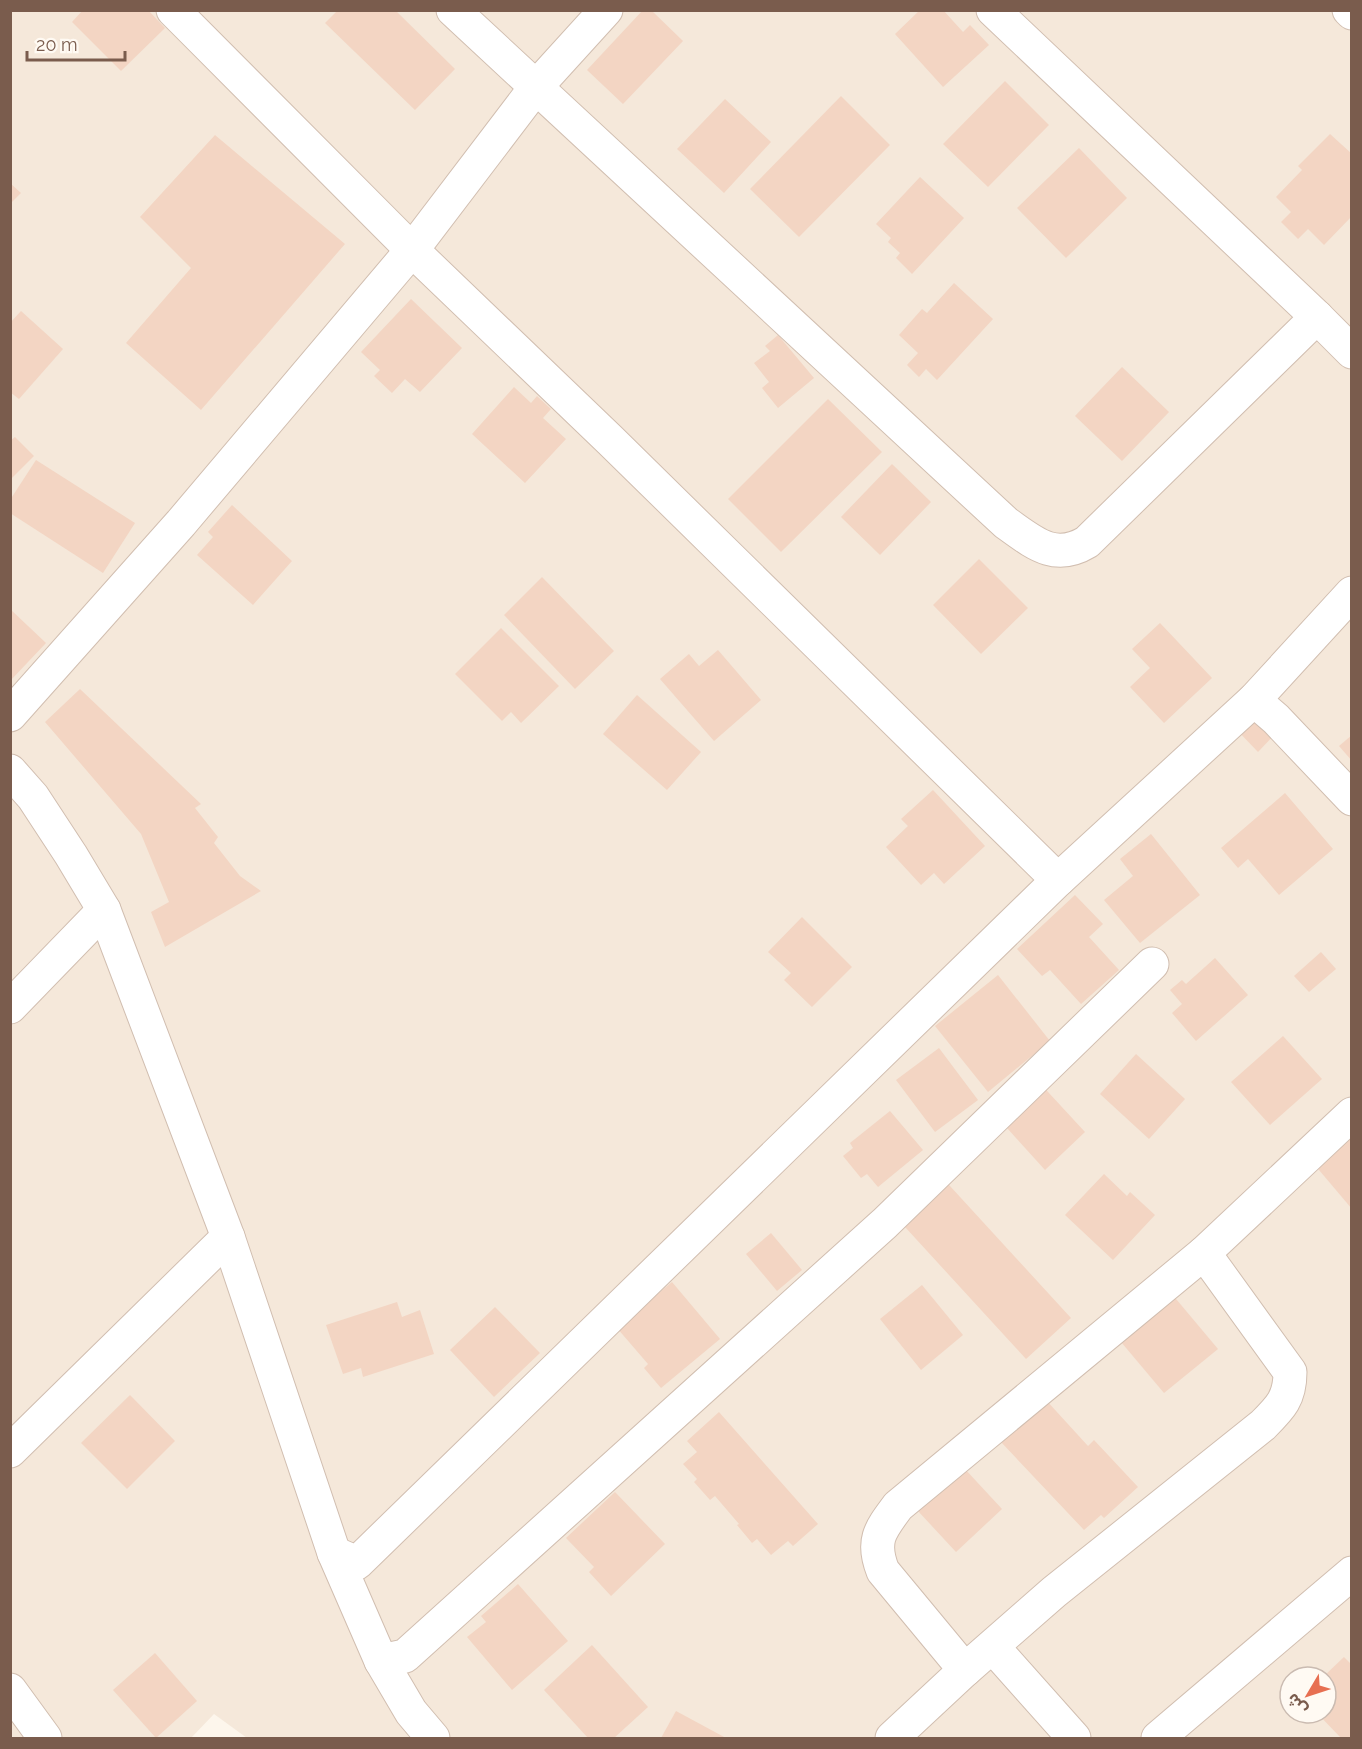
<svg xmlns="http://www.w3.org/2000/svg" width="1362" height="1749" font-family="Raleway,'Noto Sans Arabic',sans-serif">
	<style>
		.residential { fill: #f5e8da; fill-rule: evenodd }
		.building { fill: #f3d5c3 }
		.lines { fill: none; stroke-linecap: round; stroke-linejoin: round }
		.minor-casing { stroke: #d1beb0; stroke-width: 35 }
		.tertiary-casing { stroke: #d1beb0; stroke-width: 35 }
		.minor { stroke: #fff; stroke-width: 33 }
		.tertiary { stroke: #fff; stroke-width: 33 }
	</style>
	<rect width="100%" height="100%" fill="#fdf6ec"/>
	<path class="residential" d="M11 11H1351V1738H247L214 1714 191 1738H11ZM1290 1677H1326V1713H1290Z"/>
	<g class="building">
		<polygon points="83,10 148,10 165,28 121,71 72,22"/>
		<polygon points="338,10 395,10 455,69 415,110 325,23"/>
		<polygon points="643,10 651,10 683,41 623,104 587,70"/>
		<polygon points="920,10 943,10 963,32 970,25 989,45 943,87 895,34"/>
		<polygon points="1005,81 1049,125 988,187 943,144"/>
		<polygon points="841,96 890,145 799,237 750,189"/>
		<polygon points="725,99 771,142 724,193 677,149"/>
		<polygon points="1330,134 1352,154 1352,216 1324,245 1308,229 1298,239 1281,222 1291,212 1276,197 1302,170 1298,166"/>
		<polygon points="215,135 345,244 201,410 126,343 191,268 140,217"/>
		<polygon points="1079,148 1127,198 1066,258 1017,208"/>
		<polygon points="920,177 964,218 912,274 896,258 900,253 888,242 891,238 876,224"/>
		<polygon points="10,183 21,193 10,204"/>
		<polygon points="954,283 993,319 937,380 926,369 919,377 907,365 918,353 899,335 922,309 927,313"/>
		<polygon points="411,299 462,348 420,392 405,379 392,393 374,376 380,370 361,352"/>
		<polygon points="21,311 63,349 19,399 10,392 10,323"/>
		<polygon points="778,335 814,378 778,408 762,388 769,382 754,363 770,351 765,346"/>
		<polygon points="1122,367 1169,412 1122,461 1075,416"/>
		<polygon points="514,387 531,403 537,396 551,409 543,418 566,439 525,483 472,434"/>
		<polygon points="828,399 882,452 781,552 728,499"/>
		<polygon points="15,437 34,456 10,480 10,441"/>
		<polygon points="36,460 135,523 103,573 10,513 10,500"/>
		<polygon points="892,464 931,502 880,555 841,517"/>
		<polygon points="232,505 292,561 253,605 197,555 213,537 208,532"/>
		<polygon points="979,559 1028,608 981,654 933,605"/>
		<polygon points="542,577 614,651 575,689 504,615"/>
		<polygon points="10,609 46,643 10,681"/>
		<polygon points="1160,623 1212,678 1164,723 1130,687 1150,668 1132,649"/>
		<polygon points="501,628 559,686 521,723 511,712 502,721 455,674"/>
		<polygon points="718,650 761,700 714,741 660,679 689,654 699,666"/>
		<polygon points="80,689 201,804 195,808 218,837 214,843 240,876 261,891 165,947 151,912 169,902 141,834 45,722"/>
		<polygon points="637,695 701,752 667,790 603,734"/>
		<polygon points="1250,711 1274,735 1258,752 1234,727"/>
		<polygon points="1352,735 1352,761 1339,746"/>
		<polygon points="933,790 985,846 944,884 934,873 921,885 886,847 908,826 901,819"/>
		<polygon points="1285,793 1333,849 1279,895 1248,859 1238,868 1221,848"/>
		<polygon points="1151,834 1200,895 1140,943 1104,900 1133,876 1120,859"/>
		<polygon points="1075,895 1103,924 1089,937 1119,970 1081,1004 1050,970 1042,976 1017,949"/>
		<polygon points="802,917 852,967 812,1007 784,980 791,973 768,952"/>
		<polygon points="1321,952 1336,969 1309,992 1294,976"/>
		<polygon points="1215,958 1248,995 1196,1041 1172,1013 1182,1004 1170,990 1182,980 1186,984"/>
		<polygon points="998,975 1050,1041 988,1092 935,1026"/>
		<polygon points="1283,1036 1322,1079 1270,1125 1231,1082"/>
		<polygon points="939,1048 978,1100 935,1132 896,1080"/>
		<polygon points="1136,1054 1185,1099 1149,1139 1100,1094"/>
		<polygon points="1037,1080 1085,1132 1045,1170 1007,1128 1016,1119 1006,1109"/>
		<polygon points="890,1111 923,1150 878,1187 867,1174 861,1178 843,1156 853,1148 850,1143"/>
		<polygon points="1352,1120 1352,1209 1308,1157"/>
		<polygon points="939,1174 1071,1318 1026,1359 894,1215"/>
		<polygon points="1104,1174 1127,1196 1130,1192 1155,1215 1113,1260 1065,1215"/>
		<polygon points="771,1233 802,1270 777,1291 746,1254"/>
		<polygon points="672,1282 720,1339 661,1388 644,1368 648,1364 617,1328"/>
		<polygon points="922,1285 963,1335 921,1370 880,1319"/>
		<polygon points="1166,1287 1218,1349 1164,1393 1116,1336"/>
		<polygon points="397,1302 402,1317 420,1310 434,1354 363,1377 361,1368 343,1374 326,1325"/>
		<polygon points="495,1307 540,1353 494,1397 450,1350"/>
		<polygon points="130,1395 175,1441 127,1489 81,1443"/>
		<polygon points="1046,1400 1088,1446 1094,1440 1138,1487 1104,1518 1101,1515 1084,1530 1001,1442"/>
		<polygon points="719,1412 818,1524 793,1546 788,1541 771,1555 757,1539 752,1543 737,1525 739,1524 715,1496 710,1500 694,1482 697,1479 683,1464 697,1452 687,1441"/>
		<polygon points="964,1468 1002,1509 956,1552 918,1511"/>
		<polygon points="615,1492 665,1544 611,1596 589,1572 594,1567 566,1538"/>
		<polygon points="518,1584 568,1641 512,1690 467,1637 486,1622 481,1616"/>
		<polygon points="592,1645 648,1707 614,1738 588,1738 544,1690"/>
		<polygon points="155,1653 197,1701 156,1738 113,1690"/>
		<polygon points="1344,1657 1352,1665 1352,1738 1341,1738 1317,1713 1326,1713 1326,1677 1323,1677"/>
		<polygon points="676,1711 726,1738 661,1738"/>
	</g>
	<g class="lines">
		<g class="minor-casing">
			<g id="minor">
				<polyline points="173,10 412,250 610,440 1058,880"/>
				<path d="M453 10 1006 523C1033 542 1054 562 1087 542L1317 317"/>
				<polyline points="993,10 1317,317 1352,352"/>
				<polyline points="1349,10 1352,13"/>
				<polyline points="1254,700 1276,719 1352,799"/>
				<polyline points="10,715 181,523 412,250 536,87 606,10"/>
				<polyline points="10,1007 104,910"/>
				<polyline points="10,1451 228,1237"/>
				<polyline points="334,1553 357,1563 1058,880 1254,700 1352,593"/>
				<polyline points="993,1647 1074,1738"/>
				<polyline points="381,1661 405,1656 885,1223 1152,964"/>
				<path d="M965 1670 883 1571C871 1541 880 1530 898 1506L1204 1253 1352 1114"/>
				<polyline points="10,1690 45,1738"/>
				<path d="M892 1738 965 1670 1054 1592 1263 1425C1281 1407 1290 1398 1290 1372L1204 1253"/>
				<polyline points="1158,1738 1352,1573"/>
			</g>
		</g>
		<g class="tertiary-casing">
			<polyline id="tertiary" points="10,771 33,797 71,855 104,910 228,1237 334,1553 381,1661 411,1712 433,1738"/>
		</g>
		<use href="#minor" class="minor"/>
		<use href="#tertiary" class="tertiary"/>
	</g>
	<rect width="1362" height="1749" fill="none" stroke="#7a5c4d" stroke-width="24"/>
	<g transform="translate(1308 1695) rotate(231)"><circle r="28" fill="#fffaf3" stroke="#cabbb1" stroke-width="1.5"/>
	<path d="M0-4.5L10 22L0 15L-10 22Z" fill="#e76f51"/>
	<text y="-9" font-size="16" font-weight="bold" text-anchor="middle" fill="#7a5c4d">ش</text>
	</g>
	<path d="M27 51v9h98v-9" fill="none" stroke="#7a5c4d" stroke-width="3"/>
	<text x="36" y="51" font-size="18" fill="#7a5c4d" stroke="#fffaf3" stroke-width="4.5" paint-order="stroke">20 m</text>
</svg>
